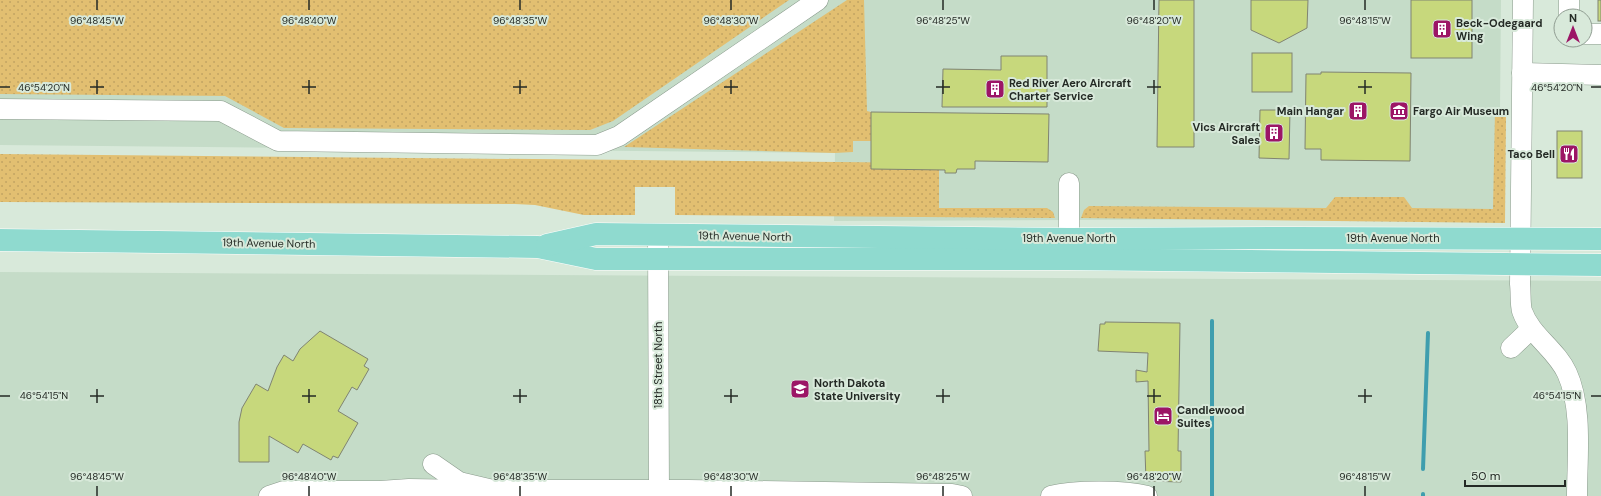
<svg xmlns="http://www.w3.org/2000/svg" width="1601" height="496" font-family="'DM Sans',sans-serif">
	<style>
		.built { fill: #c5dcc8 }
		.green { fill: url(#green-dots) }
		.lines { fill: none; stroke-linecap: round; stroke-linejoin: round }
		.stream { stroke: #3f9eae; stroke-width: 4 }
		.building { fill: #c7d87c; stroke: #808472 }
		.minor-casing { stroke: #8a9a8c; stroke-width: 21 }
		.major-casing { stroke: #fff; stroke-width: 23 }
		.minor { stroke: #fff; stroke-width: 20 }
		.major { stroke: #8fdacf; stroke-width: 22 }
		.ticks { fill: none; stroke: #242a25; stroke-width: 1.5 }
		.labels { text-anchor: middle; dominant-baseline: central; stroke-width: 4; stroke-linejoin: round; paint-order: stroke }
		.poi-label { font-size: 11px; font-weight: bold; fill: #242a25; stroke: #d8e9da; text-anchor: start }
		.street-label { font-size: 11px; fill: #242a25; stroke: #d8e9da }
		.ticks-label { font-size: 10px; text-anchor: middle; fill: #242a25; stroke: #d8e9da; stroke-width: 4; stroke-linejoin: round; paint-order: stroke }
	</style>
	<defs>
		<pattern id="green-dots" width="8" height="8" patternUnits="userSpaceOnUse"><rect width="8" height="8" fill="#e2bf71"/><path d="M2 2h.1M6 6h.1" fill="none" stroke="#c2a462" stroke-width="1.8" stroke-linecap="round"/></pattern>
	</defs>
	<rect width="100%" height="100%" fill="#d8e9da"/>
	<g class="built">
		<polygon points="0,0 1501,0 1499,218 834,221 835,153 0,145"/>
		<polygon points="0,272 1601,281 1601,496 0,496"/>
	</g>
	<g class="green">
		<polygon points="0,0 789,0 613,121 590,130 284,128 225,96 0,94"/>
		<polygon points="847,0 864,0 867,111 871,112 871,141 853,141 853,152 835,153 624,147"/>
		<polygon points="1495,111 1506,115 1505,223 1081,218 1084,210 1089,206 1326,208 1335,197 1404,197 1412,208 1493,209"/>
		<polygon points="0,154 939,163 939,208 1047,208 1053,212 1055,218 675,215 675,187 635,187 635,215 584,215 535,205 515,204 0,202"/>
	</g>
	<g class="lines">
		<g class="stream">
			<polyline points="1423,469 1428,333"/>
			<polyline points="1212,496 1212,321"/>
			<polyline points="1423,496 1423,494"/>
		</g>
	</g>
	<g class="building">
		<polygon points="1159,0 1194,0 1194,147 1157,147"/>
		<polygon points="1251,0 1308,0 1307,28 1279,43 1251,30"/>
		<rect x="1411" y="0" width="61" height="58"/>
		<rect x="1598" y="0" width="3" height="21"/>
		<rect x="1252" y="53" width="40" height="39"/>
		<polygon points="1001,56 1047,56 1047,107 942,107 943,69 1001,70"/>
		<polygon points="1321,72 1411,73 1410,161 1321,160 1321,149 1305,149 1306,74 1321,74"/>
		<polygon points="1260,110 1290,110 1289,159 1259,158"/>
		<polygon points="871,112 1049,114 1048,162 975,161 975,169 957,169 956,173 945,173 945,170 871,169"/>
		<rect x="1557" y="131" width="25" height="47"/>
		<polygon points="1105,322 1180,323 1178,451 1181,451 1181,482 1146,481 1145,451 1149,451 1148,381 1136,382 1136,370 1147,372 1148,353 1098,351 1100,324 1105,324"/>
		<polygon points="320,331 368,359 364,366 369,369 357,390 352,387 338,411 358,423 338,458 333,456 331,460 303,444 298,453 269,436 269,462 239,462 239,422 242,408 256,384 268,391 277,367 284,355 293,361 300,349"/>
	</g>
	<g class="lines">
		<g class="minor-casing">
			<g id="minor">
				<path d="M1523 0 1520 284C1521 292 1520 304 1522 311 1531 336 1556 349 1567 373 1583 408 1577 457 1577 496"/>
				<polyline points="1569,16 1569,0"/>
				<polyline points="1585,34 1601,34"/>
				<polyline points="1522,73 1601,75"/>
				<polyline points="0,109 221,111 278,141 597,145 619,136 818,0"/>
				<polyline points="1069,183 1069,239"/>
				<polyline points="658,235 659,496"/>
				<polyline points="1511,348 1531,329"/>
				<polyline points="433,464 459,482 493,490 689,490 952,494 962,496"/>
				<polyline points="269,496 284,491 380,491 409,489 472,490"/>
				<path d="M1051 496C1073 490 1125 490 1147 496"/>
			</g>
		</g>
		<g class="major-casing">
			<g id="major">
				<polyline points="0,240 538,247 596,259 1068,259 1601,265"/>
				<polyline points="547,245 596,234 1069,239 1295,238 1601,239"/>
			</g>
		</g>
		<use href="#minor" class="minor"/>
		<use href="#major" class="major"/>
	</g>
	<path class="ticks" d="M97 0V10M309 0V10M520 0V10M731 0V10M943 0V10M1154 0V10M1365 0V10M97 80V94M309 80V94M520 80V94M731 80V94M943 80V94M1154 80V94M1365 80V94M0 87H10M90 87H104M302 87H316M513 87H527M724 87H738M936 87H950M1147 87H1161M1358 87H1372M1591 87H1601M97 389V403M309 389V403M520 389V403M731 389V403M943 389V403M1154 389V403M1365 389V403M0 396H10M90 396H104M302 396H316M513 396H527M724 396H738M936 396H950M1147 396H1161M1358 396H1372M1591 396H1601M97 486V496M309 486V496M520 486V496M731 486V496M943 486V496M1154 486V496M1365 486V496"/>
	<defs>
		<g id="building-square" transform="scale(1)"><rect x="-9" y="-9" width="18" height="18" rx="4" fill="#9c1566" stroke="#d8e9da"/><path d="M-4-6H4V6H1V3H-1V6H-4ZM-2.5-4.3h1.7v1.8h-1.7ZM.8-4.3h1.7v1.8H.8ZM-2.5-1h1.7V.8h-1.7ZM.8-1h1.7V.8H.8Z" fill="#fff"/></g>
		<g id="museum-square" transform="scale(1)"><rect x="-9" y="-9" width="18" height="18" rx="4" fill="#9c1566" stroke="#d8e9da"/><path d="M0-6L6-3V-2H-6V-3ZM-5-1h2V3h-2ZM-1-1h2V3h-2ZM3-1h2V3H3ZM-6 4H6V6H-6Z" fill="#fff"/></g>
		<g id="restaurant-square" transform="scale(1)"><rect x="-9" y="-9" width="18" height="18" rx="4" fill="#9c1566" stroke="#d8e9da"/><path d="M-5-6h1v4h1v-4h1v4h1v-4h1v5L-1.5 .5V6h-2V.5L-5-1ZM5-6V6H3V1.5H1.5Q1.5-4 5-6Z" fill="#fff"/></g>
		<g id="university-square" transform="scale(1)"><rect x="-9" y="-9" width="18" height="18" rx="4" fill="#9c1566" stroke="#d8e9da"/><path d="M0-5L7-2L0 1L-7-2ZM-4 1L0 2.5L4 1V4Q0 6-4 4Z" fill="#fff"/></g>
		<g id="hotel-square" transform="scale(1)"><rect x="-9" y="-9" width="18" height="18" rx="4" fill="#9c1566" stroke="#d8e9da"/><path d="M-6-4.5h1.5V1H6V5H4.5V3h-9V5H-6ZM-4 0a1.8 1.8 0 1 1 3.6 0ZM.5 0V-2.5h3Q6-2.5 6 0Z" fill="#fff"/></g>
	</defs>
	<g fill-rule="evenodd">
		<use href="#building-square" x="1442" y="29"/>
		<use href="#building-square" x="995" y="89"/>
		<use href="#building-square" x="1358" y="111"/>
		<use href="#museum-square" x="1399" y="111"/>
		<use href="#building-square" x="1274" y="133"/>
		<use href="#restaurant-square" x="1569" y="154"/>
		<use href="#university-square" x="800" y="389"/>
		<use href="#hotel-square" x="1163" y="416"/>
	</g>
	<g class="labels">
		<g class="poi-label">
			<text x="1456" y="23">Beck-Odegaard<tspan x="1456" dy="13">Wing</tspan></text>
			<text x="1009" y="83">Red River Aero Aircraft<tspan x="1009" dy="13">Charter Service</tspan></text>
			<text x="1344" y="111" text-anchor="end">Main Hangar</text>
			<text x="1413" y="111">Fargo Air Museum</text>
			<text x="1260" y="127" text-anchor="end">Vics Aircraft<tspan x="1260" dy="13">Sales</tspan></text>
			<text x="1555" y="154" text-anchor="end">Taco Bell</text>
			<text x="814" y="383">North Dakota<tspan x="814" dy="13">State University</tspan></text>
			<text x="1177" y="410">Candlewood<tspan x="1177" dy="13">Suites</tspan></text>
		</g>
		<g class="street-label">
			<text transform="translate(745 236) rotate(1)">19th Avenue North</text>
			<text x="1069" y="238">19th Avenue North</text>
			<text x="1393" y="238">19th Avenue North</text>
			<text transform="translate(269 243) rotate(1)">19th Avenue North</text>
			<text transform="translate(658 365) rotate(-90)">18th Street North</text>
		</g>
	</g>
	<g class="ticks-label">
		<text x="97" y="24">96°48'45"W</text>
		<text x="309" y="24">96°48'40"W</text>
		<text x="520" y="24">96°48'35"W</text>
		<text x="731" y="24">96°48'30"W</text>
		<text x="943" y="24">96°48'25"W</text>
		<text x="1154" y="24">96°48'20"W</text>
		<text x="1365" y="24">96°48'15"W</text>
		<text x="44" y="91">46°54'20"N</text>
		<text x="1557" y="91">46°54'20"N</text>
		<text x="44" y="399">46°54'15"N</text>
		<text x="1557" y="399">46°54'15"N</text>
		<text x="97" y="480">96°48'45"W</text>
		<text x="309" y="480">96°48'40"W</text>
		<text x="520" y="480">96°48'35"W</text>
		<text x="731" y="480">96°48'30"W</text>
		<text x="943" y="480">96°48'25"W</text>
		<text x="1154" y="480">96°48'20"W</text>
		<text x="1365" y="480">96°48'15"W</text>
	</g>
	<g transform="translate(1573 28)"><circle r="19" fill="#d8e9da" stroke="#909d92"/>
	<path d="M0-3L7 15L0 10L-7 15Z" fill="#9c1566"/>
	<text y="-6" font-size="11" font-weight="bold" text-anchor="middle" fill="#242a25">N</text>
	</g>
	<path d="M1465 480v6h100v-6" fill="none" stroke="#242a25" stroke-width="2"/>
	<text x="1471" y="480" font-size="12" fill="#242a25" stroke="#d8e9da" stroke-width="3" paint-order="stroke">50 m</text>
</svg>
